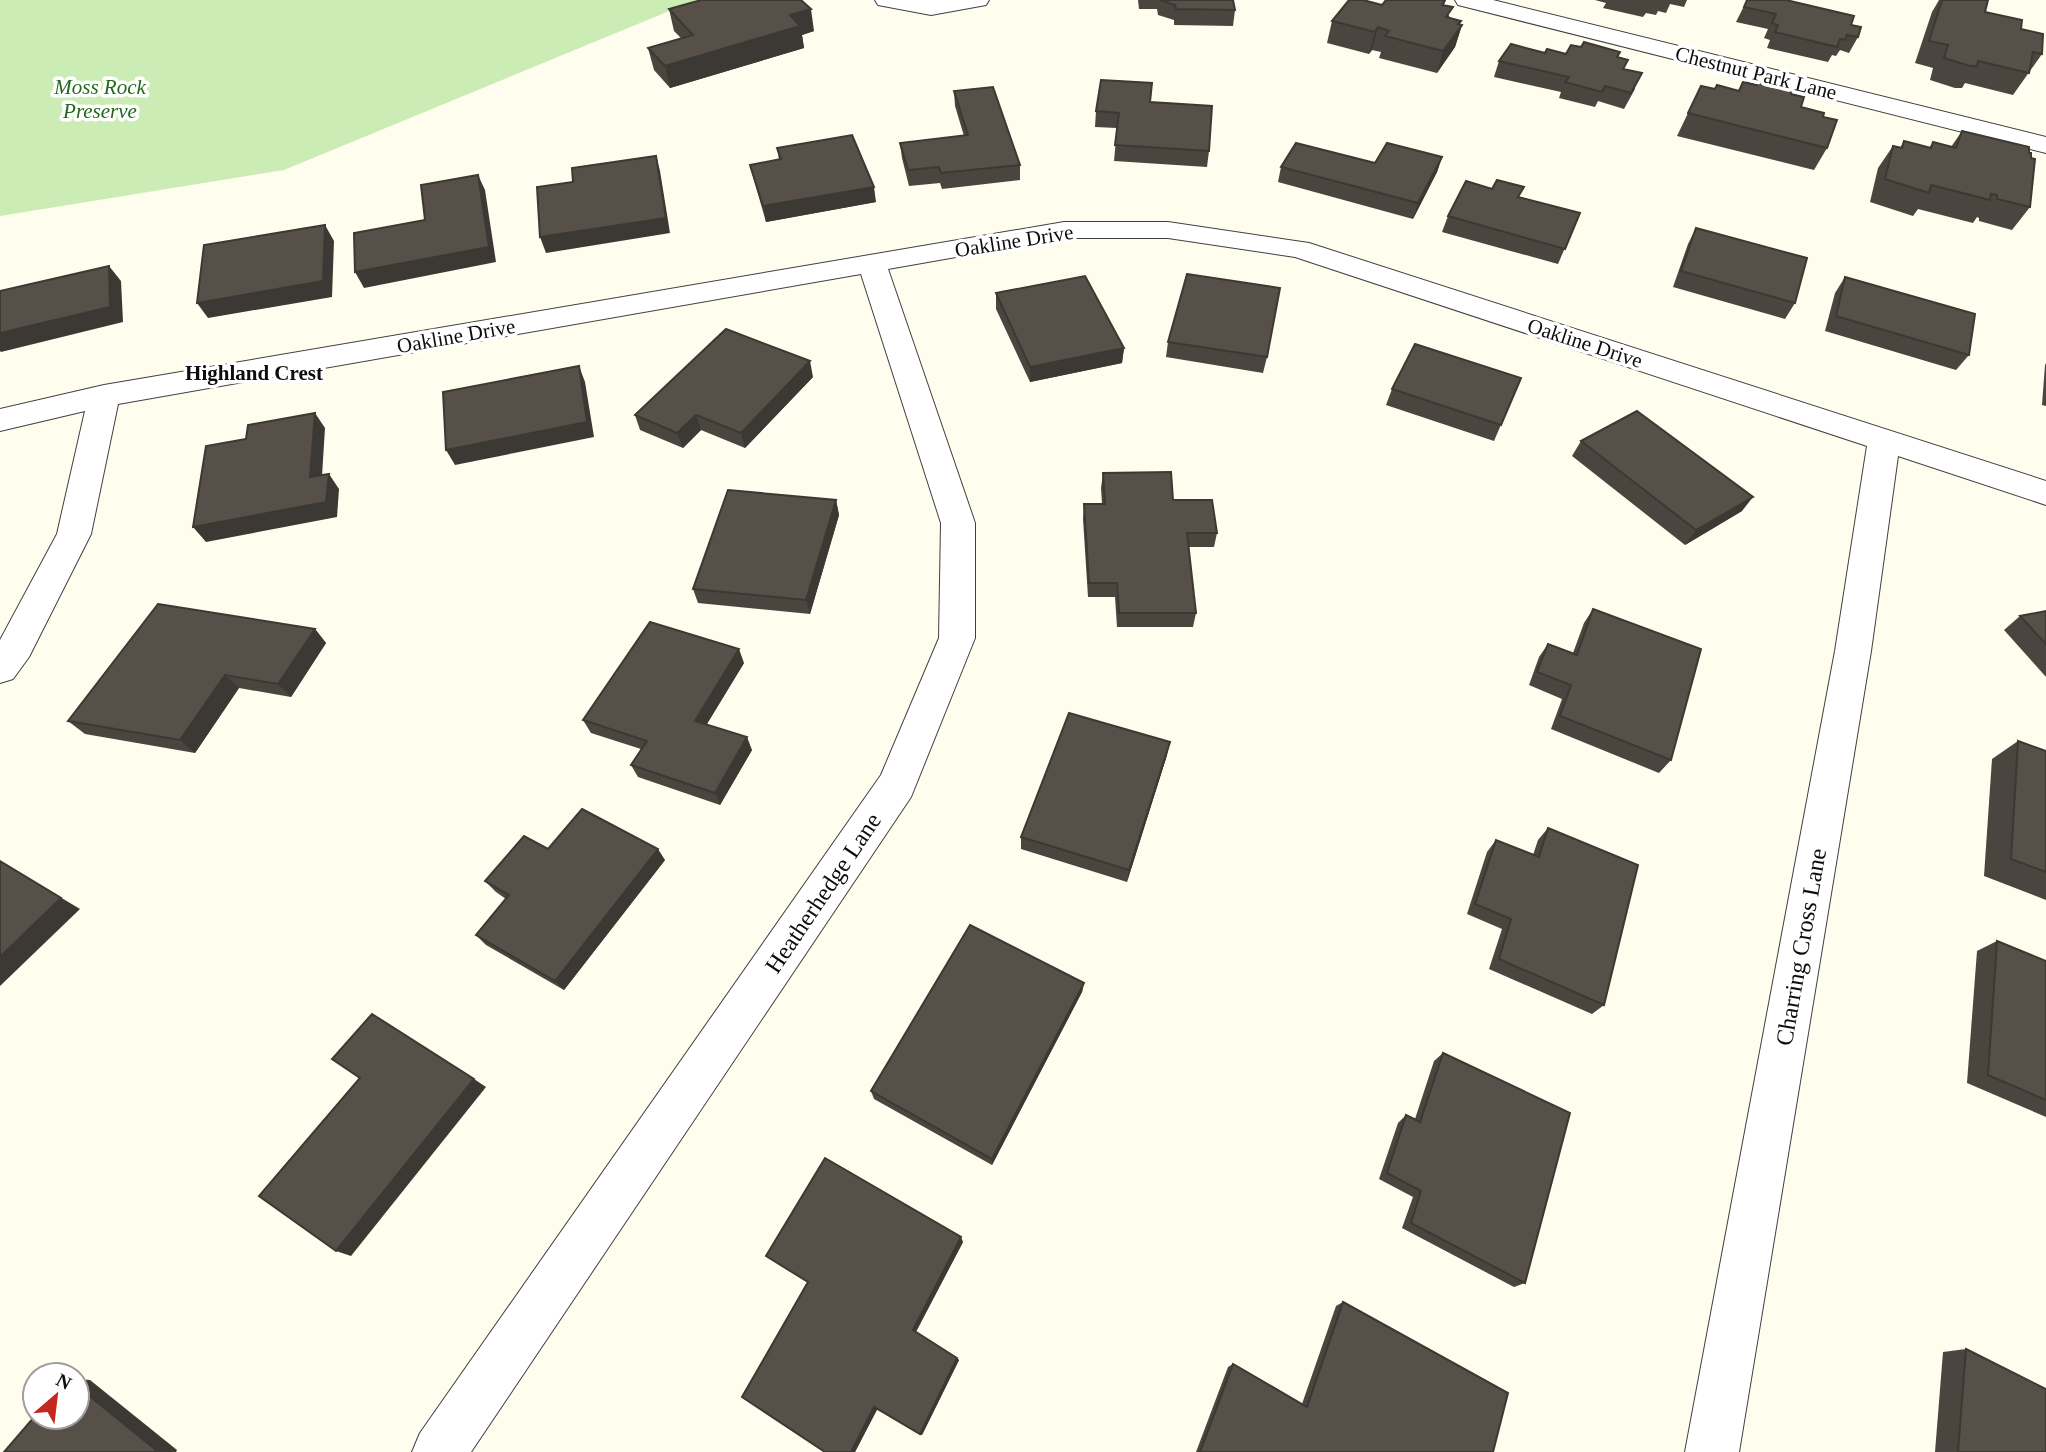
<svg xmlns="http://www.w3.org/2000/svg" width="2046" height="1452" font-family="Georgia,serif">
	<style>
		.green { fill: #cbecb5 }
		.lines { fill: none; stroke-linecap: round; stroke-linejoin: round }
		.minor-casing { stroke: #404040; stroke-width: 2 }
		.minor { fill: #fff; fill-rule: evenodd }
		.wall { fill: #4a453f }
		.shaded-wall { fill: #3c3833 }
		.building { fill: #565049; stroke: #3c3833; stroke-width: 2 }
		.labels { text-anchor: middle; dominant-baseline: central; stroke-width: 7; stroke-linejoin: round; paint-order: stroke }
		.far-street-label { font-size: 21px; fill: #0d0d0d; stroke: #fff }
		.far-park-label { font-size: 21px; font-style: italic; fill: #21681a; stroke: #fff }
		.far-neighbourhood-label { font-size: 21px; font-weight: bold; fill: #0d0d0d; stroke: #fff }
		.street-label { font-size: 24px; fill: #0d0d0d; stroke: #fff }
	</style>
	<rect width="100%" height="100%" fill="#fffded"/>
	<polygon class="green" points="0,0 696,0 284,170 0,216"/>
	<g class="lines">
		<g class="minor-casing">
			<g id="minor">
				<polygon points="875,0 989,0 986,5 931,15 878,5"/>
				<polygon points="1455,0 1493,0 2046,137 2046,153 1458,5"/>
				<polygon points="1064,222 1168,222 1309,243 2046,481 2046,505 1898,456 1871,651 1739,1452 1685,1452 1835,651 1867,446 1295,257 1168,238 1064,238 888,269 975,523 975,638 911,797 471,1452 412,1452 420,1433 881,775 939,638 941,523 861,274 118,404 91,534 29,657 13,679 0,683 0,640 57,534 85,411 0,431 0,409 104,385"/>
			</g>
		</g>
		<use href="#minor" class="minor"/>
	</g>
	<g class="wall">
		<polygon points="1138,0 1233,0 1235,10 1233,26 1174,25 1174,20 1158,15 1157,9 1139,9"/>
		<polygon points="1446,0 1444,5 1450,18 1461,21 1460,24 1462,25 1455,47 1437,73 1379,58 1381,52 1372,50 1369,54 1327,43 1332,21 1382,5"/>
		<polygon points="1595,0 1687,0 1684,7 1670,4 1666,13 1658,11 1656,15 1646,13 1643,17 1603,8 1606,3"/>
		<polygon points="1747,0 1851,25 1858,37 1849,53 1840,50 1836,56 1832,55 1828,62 1767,48 1770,40 1764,38 1768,29 1736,22"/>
		<polygon points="1939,0 1988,0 1985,12 2021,29 2042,54 2013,95 1965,83 1962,88 1955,88 1930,80 1933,68 1915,63 1932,12"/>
		<polygon points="669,9 814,31 802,35 804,48 670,88 654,70 648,48 681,38 674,31"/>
		<polygon points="1581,47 1620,52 1618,57 1635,89 1624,109 1598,101 1595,107 1559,98 1561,92 1494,77 1499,61 1566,54"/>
		<polygon points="1701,86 1715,89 1791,94 1801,107 1823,117 1827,148 1814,170 1677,136"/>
		<polygon points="954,91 1020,165 1020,180 942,189 940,183 909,186 902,158 900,143 964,136 955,106"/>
		<polygon points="1150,102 1209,151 1207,167 1114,161 1117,128 1095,127 1096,111"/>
		<polygon points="1962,131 2030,207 2012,230 1979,221 1979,218 1977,217 1973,223 1918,209 1913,216 1870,202 1878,168 1893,146 1900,148 1904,141 1929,148 1933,142 1951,147"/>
		<polygon points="777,148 876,202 766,222 754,180 750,165 779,160"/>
		<polygon points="1442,157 1437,172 1413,219 1278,182 1281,167 1375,163"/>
		<polygon points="1520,198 1580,213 1558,264 1442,232 1448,216"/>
		<polygon points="1696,228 1795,303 1785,319 1673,287 1688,244"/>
		<polygon points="1845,277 1969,355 1956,370 1825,331 1835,293"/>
		<polygon points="996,293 1124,348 1122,363 1030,382 996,309"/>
		<polygon points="1168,342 1267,357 1263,373 1166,357"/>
		<polygon points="2046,363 2046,406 2042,405 2045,365"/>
		<polygon points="813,377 745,448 701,430 683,448 640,430 635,415"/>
		<polygon points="1521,378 1494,441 1386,405 1392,389"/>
		<polygon points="1581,441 1742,511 1685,545 1572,456"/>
		<polygon points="1103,473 1173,500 1217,533 1214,547 1188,547 1196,613 1193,627 1117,627 1115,597 1088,597 1083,519 1084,504 1102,504 1101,488"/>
		<polygon points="836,500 839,515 810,614 698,603 693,589"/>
		<polygon points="1593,609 1671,760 1659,773 1551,729 1562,699 1529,685 1539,657 1548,644 1573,653 1584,623"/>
		<polygon points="2046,611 2046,677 2004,630 2020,616"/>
		<polygon points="315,629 326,643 291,697 239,688 195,753 85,734 68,721"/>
		<polygon points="744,663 706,725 752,750 720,805 638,777 631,765 641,749 591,733 583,720"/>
		<polygon points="2018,741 2046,751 2046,900 1984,876 1992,759"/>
		<polygon points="1167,755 1127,882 1021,849 1021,837"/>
		<polygon points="1548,828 1604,1005 1592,1014 1489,969 1502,929 1467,914 1487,852 1496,840 1533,855 1538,840"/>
		<polygon points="665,860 564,990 486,945 476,935 506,899 496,892 485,881"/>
		<polygon points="1997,941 2046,961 2046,1117 1967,1083 1977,951"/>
		<polygon points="1084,983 1082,992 992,1165 874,1099 871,1091"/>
		<polygon points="1443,1053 1525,1283 1514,1287 1402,1228 1413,1197 1379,1179 1398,1123 1406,1115 1415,1119 1434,1061"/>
		<polygon points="963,1242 916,1332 959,1360 922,1435 877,1409 855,1452 807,1282 766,1256"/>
		<polygon points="1343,1302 1493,1452 1196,1452 1228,1367 1233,1364 1302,1404 1336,1306"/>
		<polygon points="1966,1349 2046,1452 1935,1452 1943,1352"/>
	</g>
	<g class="shaded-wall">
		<polygon points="811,9 814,31 802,35 804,48 670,88 665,66 790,15"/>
		<polygon points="1461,21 1457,31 1462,25 1455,47 1437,73 1443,51"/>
		<polygon points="1378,27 1372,50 1369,54 1375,32"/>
		<polygon points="656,156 660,171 670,233 546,253 540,237"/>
		<polygon points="1442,157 1437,172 1413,219 1418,203"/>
		<polygon points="478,175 485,190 496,262 364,288 355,272 489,247"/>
		<polygon points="874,187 876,202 766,222 763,206"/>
		<polygon points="325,225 334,241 332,297 208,318 197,303"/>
		<polygon points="109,266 121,281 123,322 1,352 0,351 0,333"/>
		<polygon points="1124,348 1122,363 1030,382 1030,367"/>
		<polygon points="810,361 813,377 745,448 741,433"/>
		<polygon points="579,366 585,382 594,437 455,465 446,450"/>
		<polygon points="315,413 325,428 321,492 310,477"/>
		<polygon points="696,415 701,430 683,448 677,433"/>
		<polygon points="329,474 339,489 337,517 206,542 193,527"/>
		<polygon points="1753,497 1742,511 1685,545 1696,530"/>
		<polygon points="836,500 839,515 810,614 806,600"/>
		<polygon points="315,629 326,643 291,697 278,684"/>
		<polygon points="739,649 744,663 701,734 695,721"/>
		<polygon points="225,675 239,688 195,753 180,740"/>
		<polygon points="747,737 752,750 720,805 715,793"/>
		<polygon points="1170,742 1167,755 1127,882 1129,870"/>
		<polygon points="658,849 665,860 564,990 555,981"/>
		<polygon points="0,861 80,909 0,986"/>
		<polygon points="1084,983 1082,992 992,1165 992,1159"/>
		<polygon points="474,1079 486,1087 351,1256 336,1251"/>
		<polygon points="961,1237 963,1242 915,1333 913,1330"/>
		<polygon points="957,1358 959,1360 922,1435 920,1434"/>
		<polygon points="77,1379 90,1380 177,1450 176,1452 154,1452 77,1386"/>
		<polygon points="874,1407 878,1408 855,1452 851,1452"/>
	</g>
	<g class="building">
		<polygon points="701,0 801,0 811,9 790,15 800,26 665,66 648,48 693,35 669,9"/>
		<polygon points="1160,0 1233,0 1235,10 1176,9 1175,5"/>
		<polygon points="1349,0 1363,0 1382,5 1386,0 1445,0 1442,5 1453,7 1446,17 1461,21 1458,24 1462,25 1443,51 1385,36 1389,31 1378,27 1375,32 1332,21"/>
		<polygon points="1747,0 1786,0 1854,16 1851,25 1861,27 1858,37 1847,35 1845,40 1840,39 1837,47 1775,32 1778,25 1772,23 1776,14 1744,7"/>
		<polygon points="1942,0 1988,0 1985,12 2022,20 2021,29 2043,34 2042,54 2033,52 2029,73 1978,61 1977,66 1970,66 1944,58 1948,45 1929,41"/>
		<polygon points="1584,42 1620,52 1617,57 1628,60 1623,69 1642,73 1631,93 1605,86 1602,92 1565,82 1569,77 1499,61 1511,44 1545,53 1547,49 1566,54 1571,45 1581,47"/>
		<polygon points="1101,80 1152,83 1150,102 1212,106 1209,151 1115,145 1119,113 1096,111"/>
		<polygon points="1759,80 1793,89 1791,94 1804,97 1801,107 1824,113 1823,117 1837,120 1827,148 1688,113 1701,86 1715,89 1717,85 1739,91 1743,82 1757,85"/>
		<polygon points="993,87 1020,165 941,173 939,167 908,170 900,143 968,135 954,91"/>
		<polygon points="1962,131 2029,147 2029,153 2031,153 2031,158 2035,159 2030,207 1997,199 1997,195 1991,194 1990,200 1931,185 1929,193 1885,179 1893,146 1902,148 1904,141 1931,148 1933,142 1956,148"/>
		<polygon points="852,135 874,187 763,206 750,165 781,159 777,148"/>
		<polygon points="1296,143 1375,163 1387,143 1442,157 1418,203 1281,167"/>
		<polygon points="656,156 666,218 540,237 537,187 573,182 572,168"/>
		<polygon points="478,175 489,247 355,272 354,233 425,220 421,185"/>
		<polygon points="1497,180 1524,187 1518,197 1580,213 1565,249 1448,216 1466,181 1492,189"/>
		<polygon points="325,225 323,281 197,303 204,245"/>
		<polygon points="1696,228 1807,258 1795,303 1681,271"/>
		<polygon points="109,266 110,307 0,333 0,291"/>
		<polygon points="1187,274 1280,288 1267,357 1168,342"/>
		<polygon points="1085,276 1124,348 1030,367 996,293"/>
		<polygon points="1845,277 1975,314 1969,355 1836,316"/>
		<polygon points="726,329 810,361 741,433 696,415 677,433 635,415"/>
		<polygon points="1415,344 1521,378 1501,425 1392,389"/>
		<polygon points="579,366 587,422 446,450 443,392"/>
		<polygon points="1637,411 1753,497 1696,530 1581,441"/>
		<polygon points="315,413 310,477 329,474 326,502 193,527 206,446 246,439 248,425"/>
		<polygon points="1171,472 1173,500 1212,500 1217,533 1187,533 1196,613 1119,613 1117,583 1089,583 1084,504 1105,504 1103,473"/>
		<polygon points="728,490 836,500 806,600 693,589"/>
		<polygon points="158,604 315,629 278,684 225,675 180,740 68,721"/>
		<polygon points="1593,609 1701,649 1671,760 1560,716 1571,685 1537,672 1548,644 1577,655"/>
		<polygon points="2046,611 2046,644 2020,616"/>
		<polygon points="650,622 739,649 695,721 747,737 715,793 631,765 647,741 583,720"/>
		<polygon points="1069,713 1170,742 1129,870 1021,837"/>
		<polygon points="2018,741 2046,751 2046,872 2011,859"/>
		<polygon points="582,809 658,849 555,981 476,935 509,895 485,881 524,836 548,849"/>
		<polygon points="1548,828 1638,865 1604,1005 1499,959 1511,919 1475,904 1496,840 1539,857"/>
		<polygon points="0,861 61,898 0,957"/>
		<polygon points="970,925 1084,983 992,1159 871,1091"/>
		<polygon points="1997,941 2046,961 2046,1100 1988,1075"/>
		<polygon points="372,1014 474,1079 336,1251 259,1196 360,1078 332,1059"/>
		<polygon points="1443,1053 1570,1113 1525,1283 1411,1223 1421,1191 1387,1173 1406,1115 1420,1122"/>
		<polygon points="825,1158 961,1237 913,1330 957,1358 920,1434 874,1407 851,1452 825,1452 742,1397 808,1282 766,1256"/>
		<polygon points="1343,1302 1508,1393 1493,1452 1200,1452 1233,1364 1307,1407"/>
		<polygon points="1966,1349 2046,1389 2046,1452 1958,1452"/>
		<polygon points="77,1386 156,1450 154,1452 4,1452 35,1416 35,1417 77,1417"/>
	</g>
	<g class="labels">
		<g class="far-street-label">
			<text transform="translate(1756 73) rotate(14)">Chestnut Park Lane</text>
			<text transform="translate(1014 241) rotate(-9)">Oakline Drive</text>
			<text transform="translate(456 336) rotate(-10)">Oakline Drive</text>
			<text transform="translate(1585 343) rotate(18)">Oakline Drive</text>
		</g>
		<g class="far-park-label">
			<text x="100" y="87">Moss Rock<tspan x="100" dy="24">Preserve</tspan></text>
		</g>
		<g class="far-neighbourhood-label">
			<text x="254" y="373">Highland Crest</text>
		</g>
		<g class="street-label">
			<text transform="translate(823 893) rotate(-56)">Heatherhedge Lane</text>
			<text transform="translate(1801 947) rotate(-80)">Charring Cross Lane</text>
		</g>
	</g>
	<g transform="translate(56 1396) rotate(28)"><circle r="33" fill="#ffffff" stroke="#9e9e9e" stroke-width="2"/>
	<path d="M0-5L12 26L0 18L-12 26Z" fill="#c5281d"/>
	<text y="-10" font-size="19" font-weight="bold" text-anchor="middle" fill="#0d0d0d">N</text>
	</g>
</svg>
